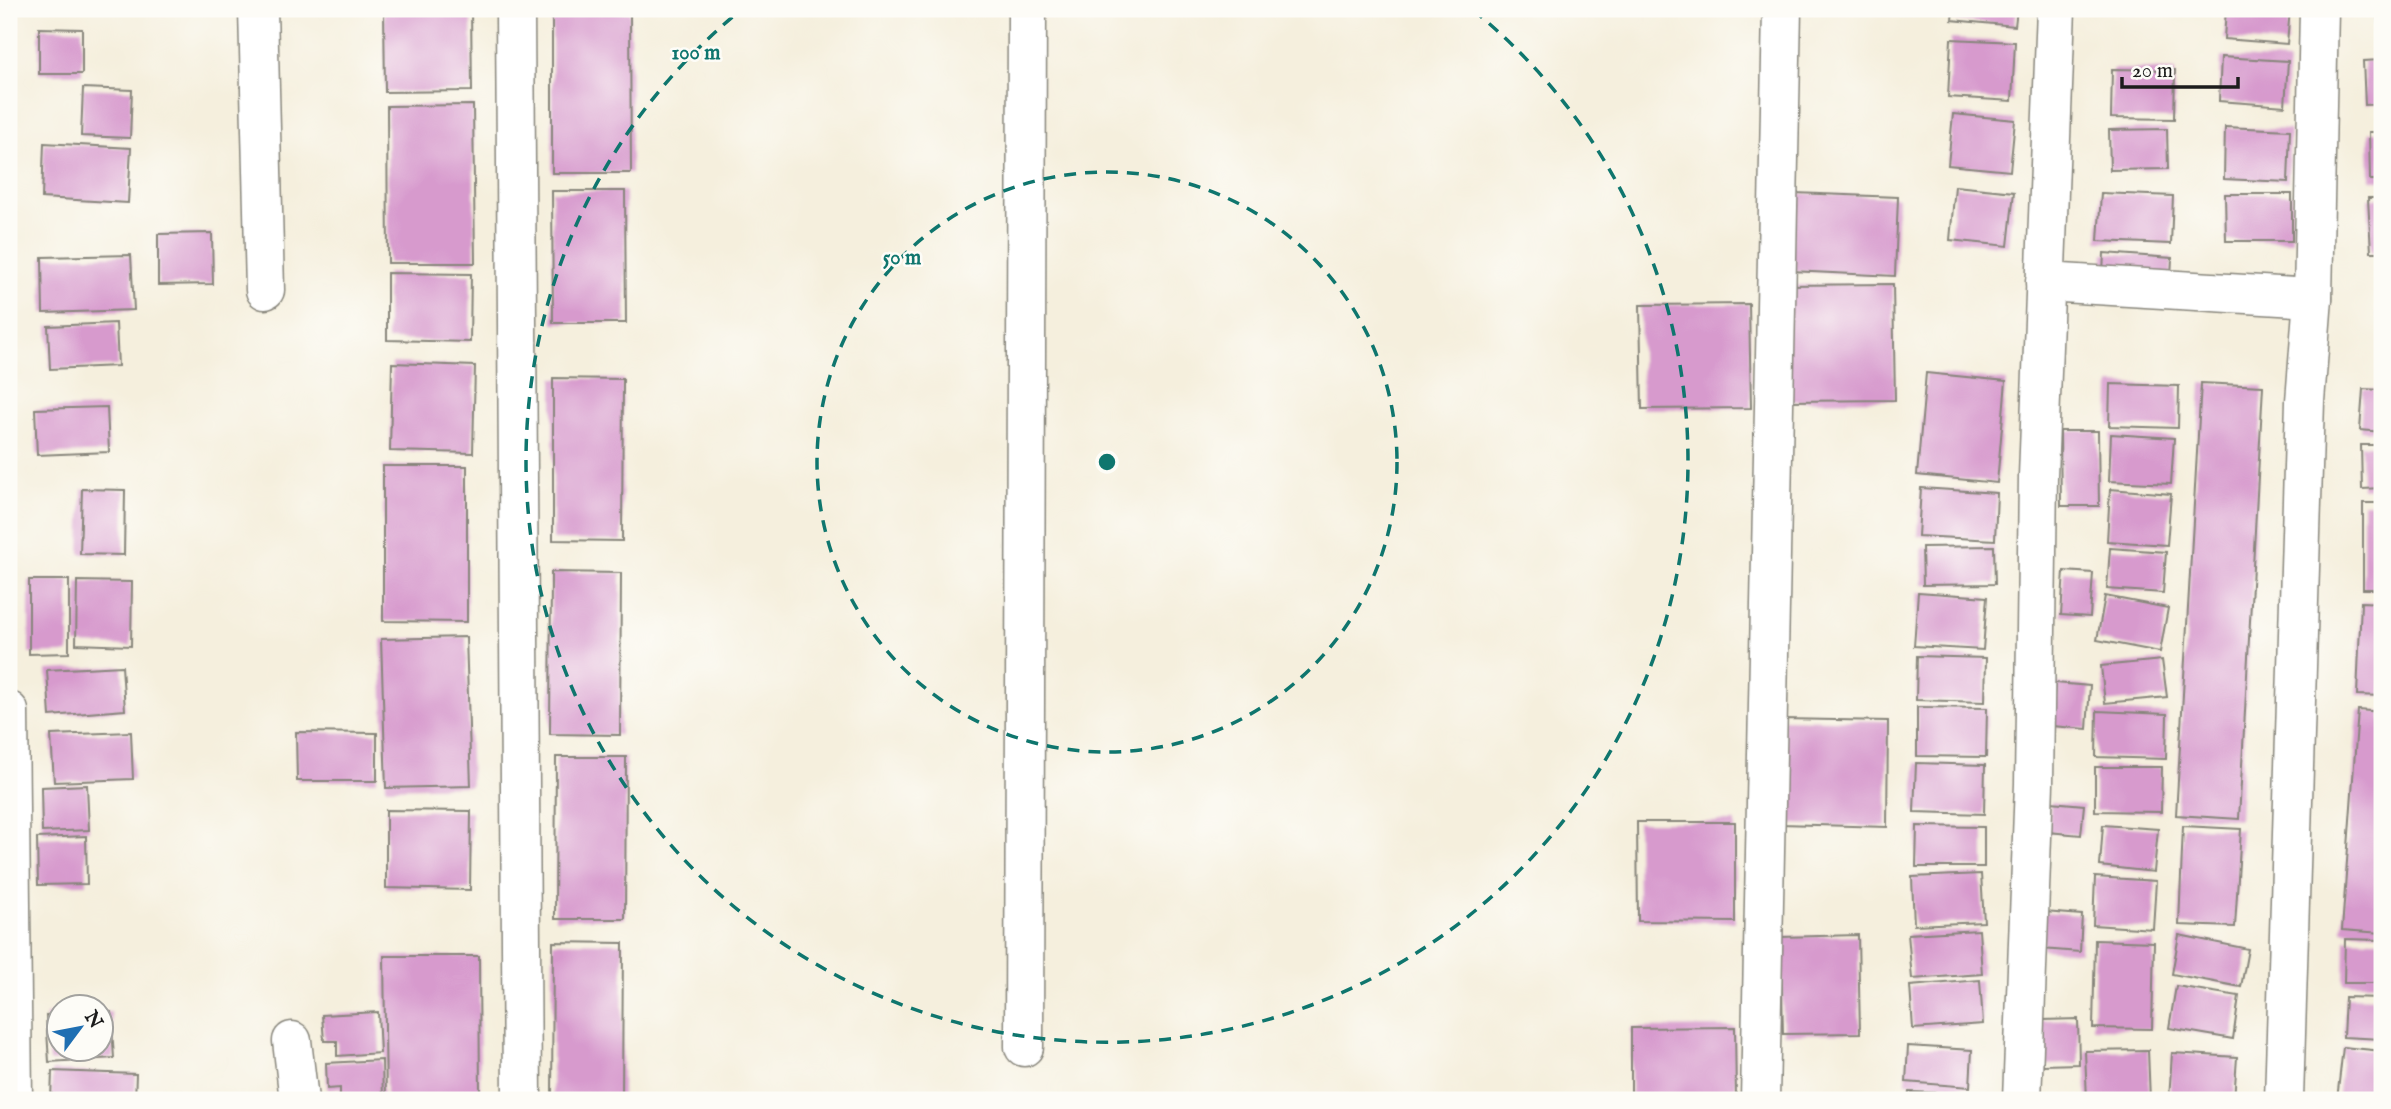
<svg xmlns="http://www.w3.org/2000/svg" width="2391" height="1109" font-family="'IM FELL English',serif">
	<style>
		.building { fill: #d79acd }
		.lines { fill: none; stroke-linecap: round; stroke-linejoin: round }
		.minor-casing { stroke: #88867c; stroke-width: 41 }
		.minor { stroke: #fff; stroke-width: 38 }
		.ring { fill: none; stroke: #0f766e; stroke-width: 3.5; stroke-dasharray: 12 9 }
		.centre { fill: #0f766e; stroke: #fdfcf7; stroke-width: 3.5 }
		.ring-label { font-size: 21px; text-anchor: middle; font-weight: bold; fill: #0f766e; stroke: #fdfcf7; stroke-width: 5; stroke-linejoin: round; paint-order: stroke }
	</style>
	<rect width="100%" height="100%" fill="#fdfcf7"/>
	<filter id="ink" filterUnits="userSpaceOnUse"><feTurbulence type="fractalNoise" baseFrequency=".0143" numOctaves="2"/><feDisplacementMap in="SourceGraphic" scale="14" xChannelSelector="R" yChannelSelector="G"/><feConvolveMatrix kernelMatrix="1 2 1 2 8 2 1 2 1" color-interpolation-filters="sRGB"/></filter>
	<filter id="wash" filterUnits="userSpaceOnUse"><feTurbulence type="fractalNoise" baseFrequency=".00686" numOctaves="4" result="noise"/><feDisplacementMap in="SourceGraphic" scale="28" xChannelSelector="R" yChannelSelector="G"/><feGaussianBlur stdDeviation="1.57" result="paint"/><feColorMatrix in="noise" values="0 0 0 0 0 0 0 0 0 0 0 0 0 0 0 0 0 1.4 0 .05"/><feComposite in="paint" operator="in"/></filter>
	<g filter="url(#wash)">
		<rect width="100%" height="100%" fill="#f5efdd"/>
		<g id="blocks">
			<g class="building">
				<polygon points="384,9 471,9 472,91 385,92"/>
				<polygon points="1953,9 2017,9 2015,26 1952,20"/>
				<polygon points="2226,9 2290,9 2287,44 2224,39"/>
				<polygon points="2377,9 2382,9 2382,41 2379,41"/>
				<polygon points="552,12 630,12 631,173 552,173"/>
				<polygon points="39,28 82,29 82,74 39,74"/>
				<polygon points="1951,39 2015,42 2012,101 1948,97"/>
				<polygon points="2221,57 2288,61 2285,106 2219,101"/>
				<polygon points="2382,60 2382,104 2365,105 2363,61"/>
				<polygon points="2112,69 2175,70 2174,119 2111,118"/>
				<polygon points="83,88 132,90 130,138 81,136"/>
				<polygon points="473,105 475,263 388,263 387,106"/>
				<polygon points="1953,114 2015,120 2010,171 1948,165"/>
				<polygon points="2225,127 2290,130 2288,182 2224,179"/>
				<polygon points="2167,129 2168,169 2110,170 2109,130"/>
				<polygon points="2369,132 2382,132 2382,180 2370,180"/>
				<polygon points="44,143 131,148 128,203 42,198"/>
				<polygon points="1955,186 2014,192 2008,246 1950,240"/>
				<polygon points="552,191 625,191 626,323 553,323"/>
				<polygon points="1794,193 1898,197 1895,276 1791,271"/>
				<polygon points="2101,193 2173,196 2171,244 2098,241"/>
				<polygon points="2225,194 2292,194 2292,241 2226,241"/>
				<polygon points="2368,198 2382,198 2382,252 2371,252"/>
				<polygon points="212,233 213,284 158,285 158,234"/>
				<polygon points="2104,253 2172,258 2171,277 2103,273"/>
				<polygon points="131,255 134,310 43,313 42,257"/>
				<polygon points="387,273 471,274 470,342 387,340"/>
				<polygon points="1893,284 1895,400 1785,401 1784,285"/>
				<polygon points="1749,304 1751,408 1642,409 1640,305"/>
				<polygon points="116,323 118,366 50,369 48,326"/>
				<polygon points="392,363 475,366 473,453 390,451"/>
				<polygon points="1926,373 2006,381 1997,483 1917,475"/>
				<polygon points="553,378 623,379 622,541 553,540"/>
				<polygon points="2201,383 2263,386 2239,819 2176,815"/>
				<polygon points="2110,384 2179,386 2178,428 2109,426"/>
				<polygon points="2363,389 2382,390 2382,432 2360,430"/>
				<polygon points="107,407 109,452 37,455 35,409"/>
				<polygon points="2060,431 2098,431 2099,506 2061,506"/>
				<polygon points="2111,434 2174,438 2171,484 2109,481"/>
				<polygon points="2361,445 2382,445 2382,488 2362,489"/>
				<polygon points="383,466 467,466 467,622 383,621"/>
				<polygon points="1921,488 1997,493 1995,540 1918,536"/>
				<polygon points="82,489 125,490 124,555 80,554"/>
				<polygon points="2110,489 2171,494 2167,545 2107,541"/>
				<rect x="2363" y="503" width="19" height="86"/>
				<polygon points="1994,546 1995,584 1923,585 1922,547"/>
				<polygon points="2110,548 2166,552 2163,593 2107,589"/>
				<polygon points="2064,571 2093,573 2090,617 2061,615"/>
				<polygon points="551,572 621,573 620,735 550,734"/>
				<polygon points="29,580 69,580 69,653 29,654"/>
				<polygon points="77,581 132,582 131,646 76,644"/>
				<polygon points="1918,592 1987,597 1983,650 1914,646"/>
				<polygon points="2105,596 2168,608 2160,652 2097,640"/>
				<polygon points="2361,602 2382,603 2382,696 2357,695"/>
				<polygon points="466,637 471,786 386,788 381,639"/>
				<polygon points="1917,656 1986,658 1985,702 1916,700"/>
				<polygon points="2162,660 2167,697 2105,703 2101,666"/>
				<polygon points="122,666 125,710 50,716 47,670"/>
				<polygon points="2055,683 2090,686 2087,729 2052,726"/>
				<polygon points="1917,707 1987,708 1986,757 1917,756"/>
				<polygon points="2358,710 2382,712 2382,933 2342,930"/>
				<polygon points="2097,711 2167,714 2166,759 2096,757"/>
				<polygon points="1783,719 1888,721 1887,827 1781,824"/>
				<polygon points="131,732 133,779 54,782 51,735"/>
				<polygon points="296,732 377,733 377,781 297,781"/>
				<polygon points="556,757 626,757 625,919 555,919"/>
				<polygon points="1916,763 1985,765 1984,814 1914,812"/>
				<polygon points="2095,767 2162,767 2161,812 2095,811"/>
				<polygon points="87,785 89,830 42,832 41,787"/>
				<polygon points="2051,802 2084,805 2081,835 2048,832"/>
				<polygon points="386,810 471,811 470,890 386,888"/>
				<polygon points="1637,822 1735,822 1735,922 1638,921"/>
				<polygon points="2103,825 2158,829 2154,872 2100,866"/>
				<polygon points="1917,826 1984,827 1984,867 1916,867"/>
				<polygon points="2183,826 2241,829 2235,927 2179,925"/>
				<polygon points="86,836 87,884 38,885 37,838"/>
				<polygon points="1981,874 1984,922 1914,925 1912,877"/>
				<polygon points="2095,877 2156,881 2153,929 2093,925"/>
				<polygon points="2044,912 2082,915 2080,952 2042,949"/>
				<polygon points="1979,930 1982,974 1912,979 1908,934"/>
				<polygon points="1858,935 1860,1033 1783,1034 1781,937"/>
				<polygon points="2179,935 2248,949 2241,987 2172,974"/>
				<polygon points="2345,939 2382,940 2382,983 2344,983"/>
				<polygon points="2095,940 2154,942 2152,1029 2093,1028"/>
				<polygon points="553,942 623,943 622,1100 552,1100"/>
				<polygon points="384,956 479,956 480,1100 386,1100"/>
				<polygon points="1980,980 1983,1024 1913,1029 1910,986"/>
				<polygon points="2176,986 2239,996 2233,1039 2169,1028"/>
				<polygon points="2345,997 2382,998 2382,1039 2343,1037"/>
				<polygon points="102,1012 111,1012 114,1058 49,1062 46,1015 60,1014 60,1050 102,1050"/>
				<polygon points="378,1012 380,1053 337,1056 337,1041 324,1041 322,1015"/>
				<polygon points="2078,1019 2079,1064 2043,1065 2042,1020"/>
				<polygon points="1735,1027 1736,1100 1631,1100 1631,1028"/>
				<polygon points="1908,1046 1972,1050 1970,1087 1906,1082"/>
				<polygon points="2343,1047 2382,1051 2382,1100 2337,1100"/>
				<polygon points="2148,1050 2150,1100 2087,1100 2085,1051"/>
				<polygon points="2172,1053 2237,1057 2234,1100 2169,1100"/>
				<polygon points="382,1060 383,1100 340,1100 340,1088 327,1089 326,1063"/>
				<polygon points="52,1071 136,1074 135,1100 51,1100"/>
				<polygon points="1909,1092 1969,1094 1969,1100 1908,1100"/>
			</g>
		</g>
	</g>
	<g filter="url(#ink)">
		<use href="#blocks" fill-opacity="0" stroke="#88867c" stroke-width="2"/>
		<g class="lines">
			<g class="minor-casing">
				<g id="minor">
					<polyline points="258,9 265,290"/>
					<polyline points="515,9 522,1100"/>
					<polyline points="2045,282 2313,298"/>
					<polyline points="9,711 13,1100"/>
					<polyline points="292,1041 299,1100"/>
					<polyline points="1024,1047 1027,9"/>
					<polyline points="1760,1100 1782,9"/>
					<polyline points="2022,1100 2034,784 2038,476 2056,9"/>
					<polyline points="2284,1100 2305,401 2313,298 2319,9"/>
				</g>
			</g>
			<use href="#minor" class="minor"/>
		</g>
	</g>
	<g class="ring">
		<circle cx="1107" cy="462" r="290"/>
		<path d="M1473 10A581 581 0 1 1 741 10"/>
	</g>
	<circle cx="1107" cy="462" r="10" class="centre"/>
	<g class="ring-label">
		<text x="696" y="59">100 m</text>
		<text x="902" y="264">50 m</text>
	</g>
	<rect width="2391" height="1109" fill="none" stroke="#fdfcf7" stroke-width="35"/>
	<g transform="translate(80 1028) rotate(58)"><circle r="33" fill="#fdfcf7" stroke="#a3a29f" stroke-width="2"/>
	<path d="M0-5L12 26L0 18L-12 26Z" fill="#1f6fb2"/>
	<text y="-10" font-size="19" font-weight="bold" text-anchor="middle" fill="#1c1c1c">N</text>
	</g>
	<path d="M2122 77v10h116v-10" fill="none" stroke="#1c1c1c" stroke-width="3.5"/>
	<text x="2132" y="77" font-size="21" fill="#1c1c1c" stroke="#fdfcf7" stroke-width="5" paint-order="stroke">20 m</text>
</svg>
